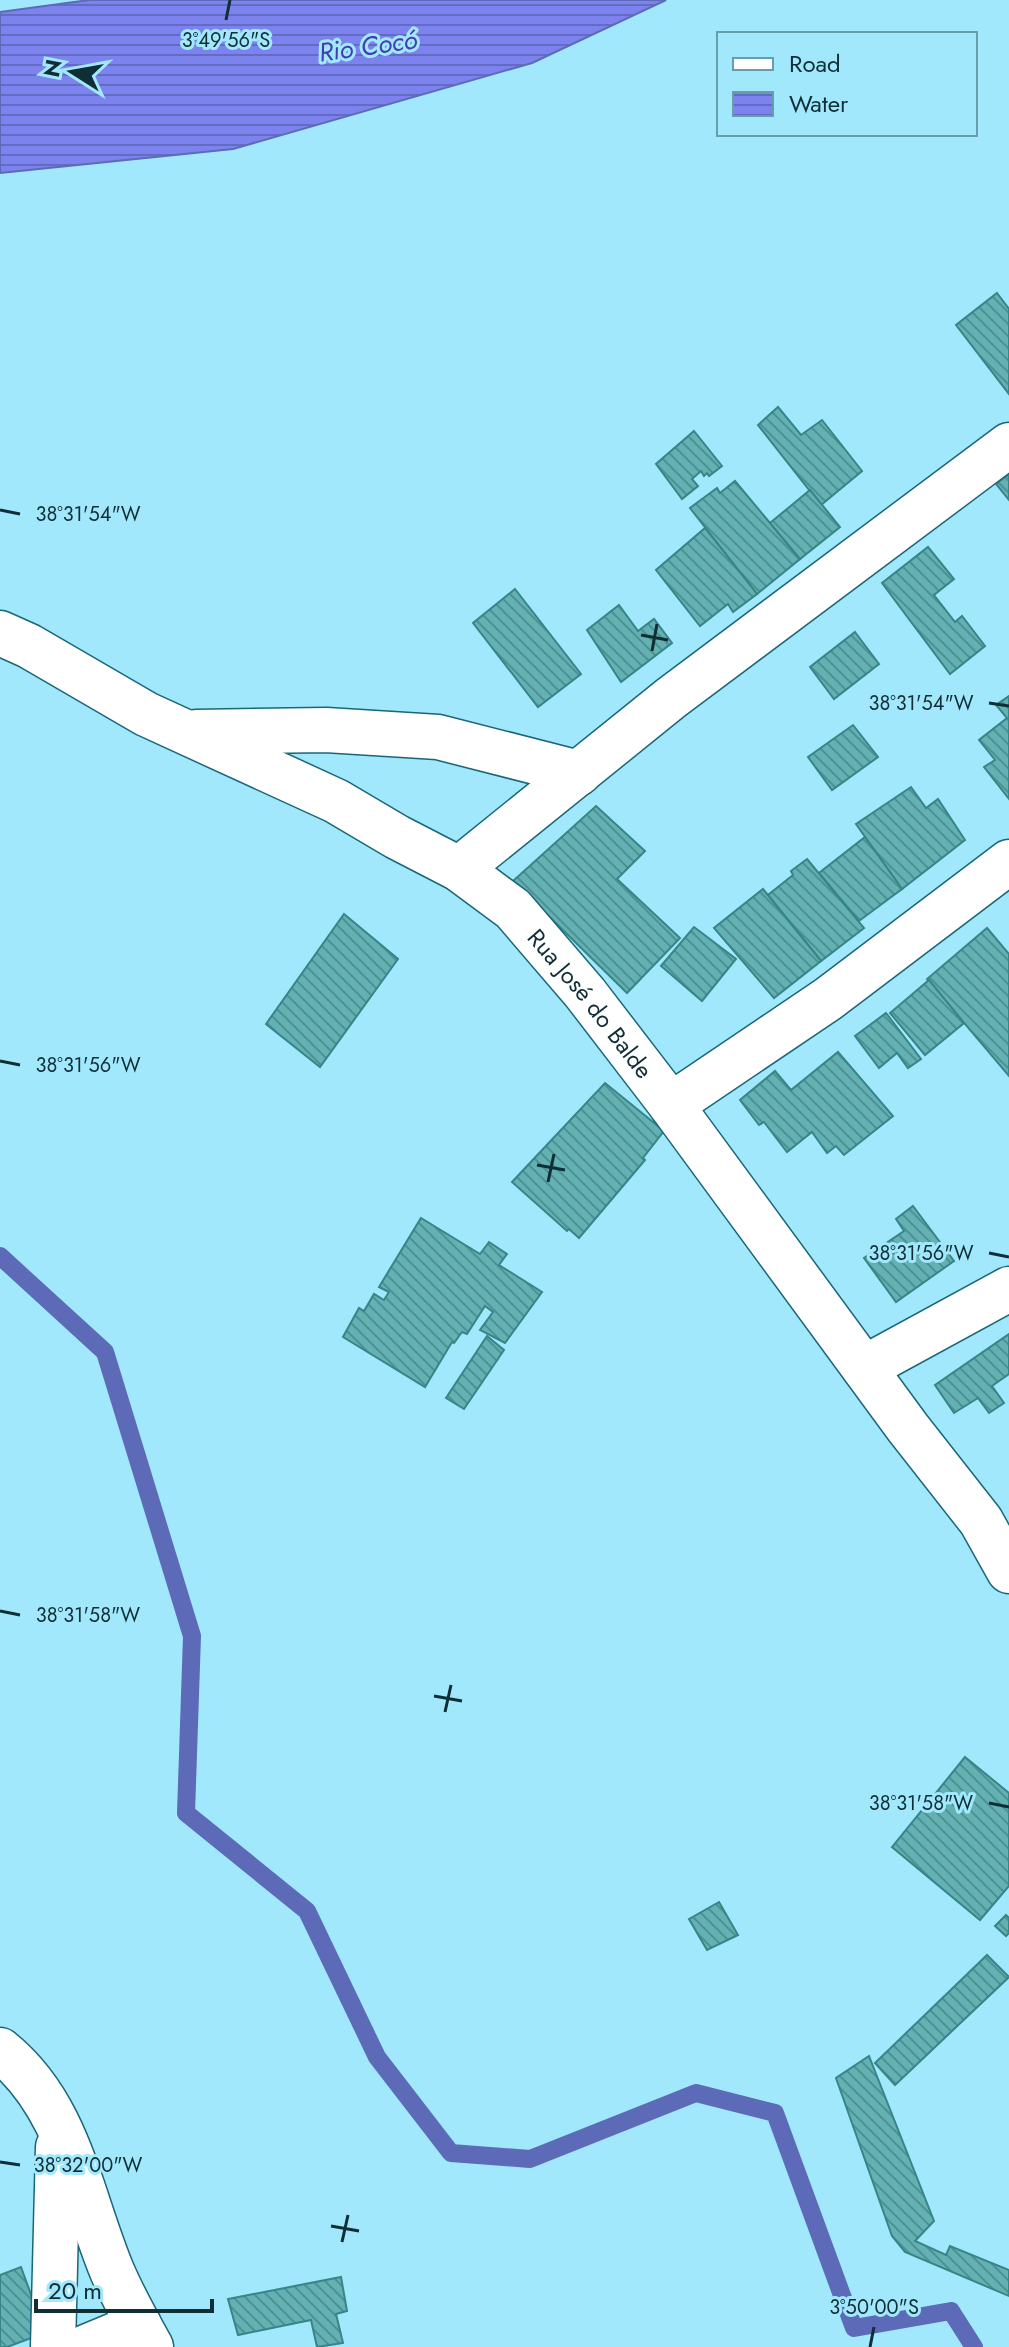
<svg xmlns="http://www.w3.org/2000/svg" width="1009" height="2347" font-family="Jost,sans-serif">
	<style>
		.water { fill: url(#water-rules); stroke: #5c6ab7; stroke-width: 2 }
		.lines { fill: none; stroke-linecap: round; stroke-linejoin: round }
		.stream { stroke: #5c6ab7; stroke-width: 18 }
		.building { fill: url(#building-back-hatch); stroke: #368587; stroke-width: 2 }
		.minor-casing { stroke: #1a6679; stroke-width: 47 }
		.minor { stroke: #fff; stroke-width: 44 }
		.ticks { fill: none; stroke: #102e36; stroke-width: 3 }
		.labels { text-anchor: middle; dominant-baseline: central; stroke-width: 6; stroke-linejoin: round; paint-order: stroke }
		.street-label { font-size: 24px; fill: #102e36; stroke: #a1e8fd }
		.water-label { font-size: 26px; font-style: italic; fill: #433cb7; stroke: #a1e8fd }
		.ticks-label { font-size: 20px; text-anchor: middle; fill: #102e36; stroke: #a1e8fd; stroke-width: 6; stroke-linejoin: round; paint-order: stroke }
	</style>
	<defs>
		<pattern id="water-rules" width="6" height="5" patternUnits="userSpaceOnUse" patternTransform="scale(2)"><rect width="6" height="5" fill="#7c83ee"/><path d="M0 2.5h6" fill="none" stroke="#646cc2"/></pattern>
		<pattern id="building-back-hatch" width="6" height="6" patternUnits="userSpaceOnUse" patternTransform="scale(2)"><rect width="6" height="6" fill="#64b1b3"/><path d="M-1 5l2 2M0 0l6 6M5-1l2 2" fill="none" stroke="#519092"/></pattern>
	</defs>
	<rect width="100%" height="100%" fill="#a1e8fd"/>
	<polygon class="water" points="89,0 666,0 532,63 233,149 0,173 0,12"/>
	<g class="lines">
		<polyline class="stream" points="0,1256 105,1352 192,1636 186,1813 307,1911 377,2057 451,2153 530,2159 696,2093 775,2113 854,2328 951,2311 974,2347"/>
	</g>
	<g class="building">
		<polygon points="997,293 1009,309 1009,394 956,325"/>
		<polygon points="778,407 801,435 822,420 862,471 821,505 758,425"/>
		<polygon points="694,431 722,466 709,476 707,473 704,476 701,471 692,479 698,486 682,499 656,464"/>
		<polygon points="1009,474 1009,500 996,484"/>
		<polygon points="735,481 800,559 757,594 690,508 717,488 720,493"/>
		<polygon points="810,490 840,527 800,559 770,523"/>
		<polygon points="705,528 757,594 733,612 728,604 700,626 656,570"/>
		<polygon points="928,547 954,579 934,595 955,622 962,616 985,646 950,674 882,583"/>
		<polygon points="515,589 581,674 538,707 473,623"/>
		<polygon points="619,605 638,631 654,619 672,643 621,682 587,630"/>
		<polygon points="855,632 879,664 834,699 810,667"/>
		<polygon points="1009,696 1009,799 984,767 995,760 979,740 1007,718 996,705"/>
		<polygon points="853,725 878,757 832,790 808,757"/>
		<polygon points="911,787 926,808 938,799 965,840 902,889 856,824"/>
		<polygon points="596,806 645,851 617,879 680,938 627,993 513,881"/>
		<polygon points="865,837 902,889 859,921 819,873"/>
		<polygon points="807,859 864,928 821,961 768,895 793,875 791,871"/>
		<polygon points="763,889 821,961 774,998 714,928"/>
		<polygon points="344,914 398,959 320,1067 266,1024"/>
		<polygon points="694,927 736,959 702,1001 661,966"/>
		<polygon points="987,928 1009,954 1009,1076 927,979"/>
		<polygon points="929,980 964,1023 925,1055 890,1013"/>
		<polygon points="886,1013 921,1059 908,1068 897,1053 879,1068 855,1036"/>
		<polygon points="838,1052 893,1116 844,1155 836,1146 827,1153 812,1132 787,1152 764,1122 759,1125 740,1100 775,1071 791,1090"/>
		<polygon points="605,1083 664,1131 643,1158 645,1160 579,1238 569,1229 567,1231 512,1182"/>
		<polygon points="913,1206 954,1261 896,1302 864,1258 904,1231 896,1219"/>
		<polygon points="421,1218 480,1254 489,1242 507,1254 499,1265 542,1292 505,1343 480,1330 493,1312 485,1306 467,1334 462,1332 454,1343 452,1342 425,1387 343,1337 359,1308 364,1311 374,1294 384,1300 389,1292 379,1287"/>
		<polygon points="1009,1334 1009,1374 992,1386 1004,1403 989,1413 978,1398 954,1413 935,1385"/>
		<polygon points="487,1336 504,1350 464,1409 446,1398"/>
		<polygon points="965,1757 1009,1793 1009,1886 980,1920 892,1847"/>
		<polygon points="719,1902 738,1935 707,1950 689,1919"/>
		<polygon points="1006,1915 1009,1918 1009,1933 1006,1936 995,1926"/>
		<polygon points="987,1955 1009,1977 895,2085 875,2063"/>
		<polygon points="869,2056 934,2221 915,2241 946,2255 950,2246 1009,2270 1009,2296 905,2252 892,2236 836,2078"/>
		<polygon points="21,2267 45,2333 7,2347 0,2347 0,2275"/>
		<polygon points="341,2277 347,2311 336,2314 343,2343 317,2347 311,2320 238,2335 228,2299"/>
	</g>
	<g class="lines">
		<g class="minor-casing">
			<g id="minor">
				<path id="s1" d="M0 633 29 646 146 714 336 801 397 837 459 869 513 909 585 993 671 1105 908 1428 981 1521 1009 1571"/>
				<polyline points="196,732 326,730 438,737 579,773"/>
				<polyline points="459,869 671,698 1009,445"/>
				<polyline points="671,1105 828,999 1009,862"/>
				<polyline points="864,1368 1009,1289"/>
				<path d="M0 2050C69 2105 80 2194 112 2271 123 2297 137 2322 151 2347"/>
				<polyline points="53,2347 58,2147"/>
				<polyline points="86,2347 139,2325"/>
			</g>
		</g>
		<use href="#minor" class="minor"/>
	</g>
	<path class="ticks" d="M226 20 230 0M0 510 20 514M641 635 668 640M652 651 657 624M989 703 1009 706M0 1061 20 1065M537 1165 565 1170M548 1182 554 1154M989 1253 1009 1257M0 1611 20 1615M434 1696 462 1701M445 1712 451 1685M989 1803 1009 1807M0 2162 20 2165M331 2226 359 2231M342 2242 348 2215M870 2347 874 2327"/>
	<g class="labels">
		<g class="street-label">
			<text stroke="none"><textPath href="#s1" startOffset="706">Rua José do Balde</textPath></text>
		</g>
		<g class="water-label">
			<text transform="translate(368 46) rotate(-8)">Rio Cocó</text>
		</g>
	</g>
	<g class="ticks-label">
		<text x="226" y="47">3°49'56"S</text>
		<text x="88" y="521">38°31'54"W</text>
		<text x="921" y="710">38°31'54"W</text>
		<text x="88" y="1072">38°31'56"W</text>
		<text x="921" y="1260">38°31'56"W</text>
		<text x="88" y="1622">38°31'58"W</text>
		<text x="921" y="1810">38°31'58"W</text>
		<text x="88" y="2172">38°32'00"W</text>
		<text x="874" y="2314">3°50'00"S</text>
	</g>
	<rect x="717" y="32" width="260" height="104" fill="#a1e8fd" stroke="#679ead" stroke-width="2"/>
	<rect x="733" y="58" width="40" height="12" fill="#ffffff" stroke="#679ead" stroke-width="2"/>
	<text x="789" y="72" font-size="24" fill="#102e36">Road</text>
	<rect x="733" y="92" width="40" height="24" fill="url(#water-rules)" stroke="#679ead" stroke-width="2"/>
	<text x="789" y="112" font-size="24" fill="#102e36">Water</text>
	<g transform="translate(72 72) rotate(281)" stroke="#a1e8fd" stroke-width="6" paint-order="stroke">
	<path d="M0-6L14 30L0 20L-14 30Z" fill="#102e36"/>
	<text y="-12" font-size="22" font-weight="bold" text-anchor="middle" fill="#102e36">N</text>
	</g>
	<path d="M36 2299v12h176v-12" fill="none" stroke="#102e36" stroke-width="4"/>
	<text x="48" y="2299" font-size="24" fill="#102e36" stroke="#a1e8fd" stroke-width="6" paint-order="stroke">20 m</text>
</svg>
